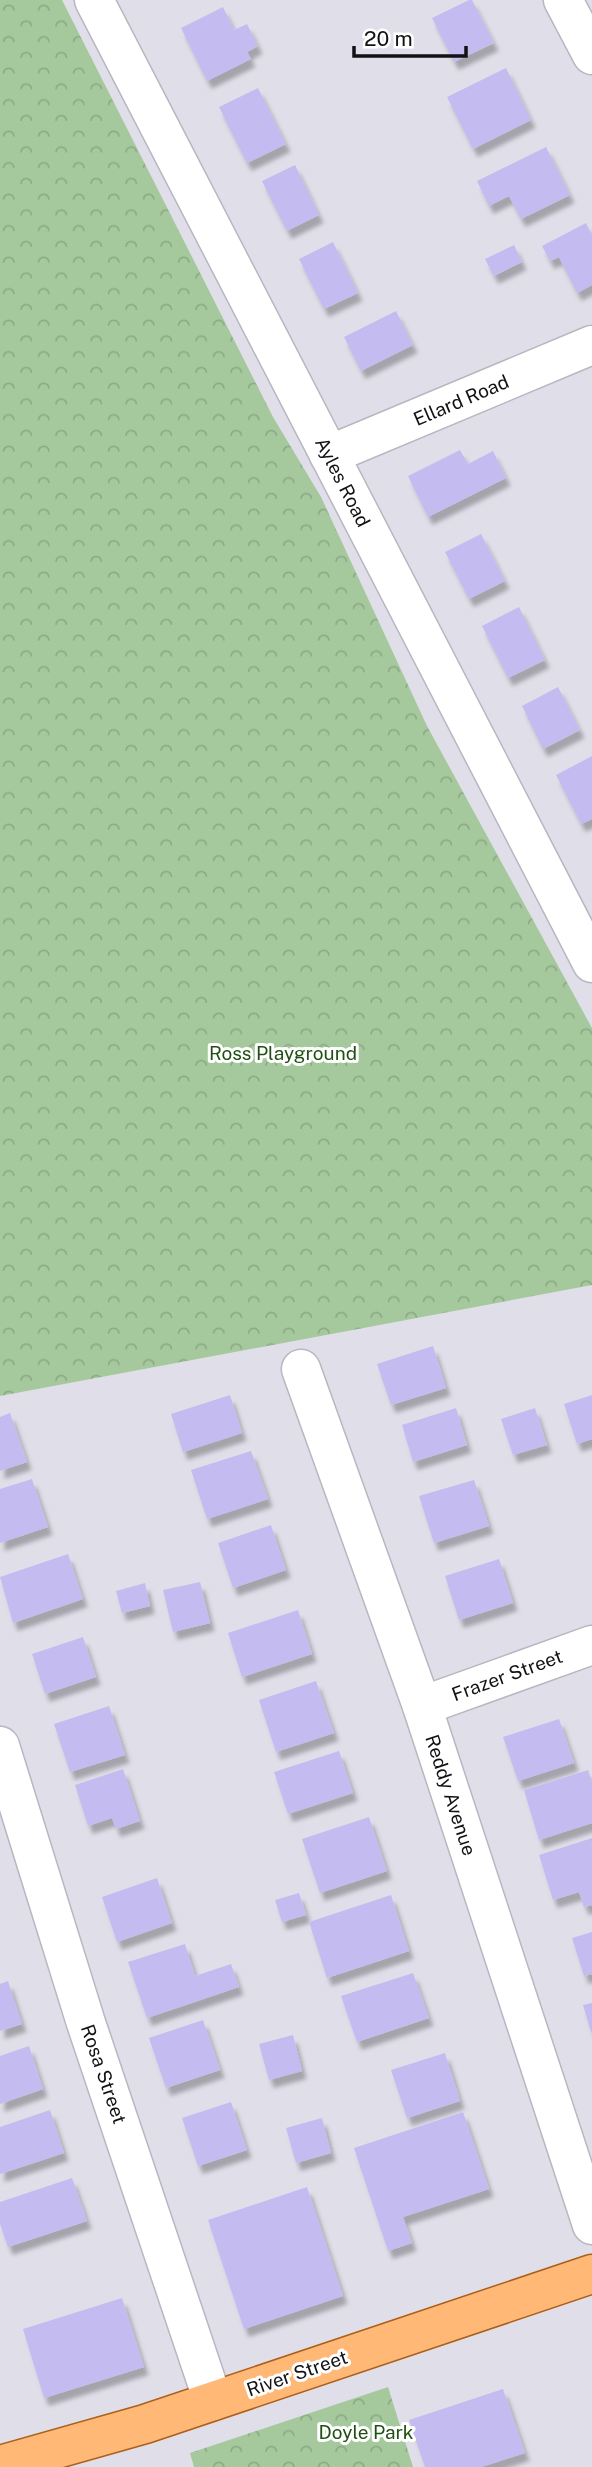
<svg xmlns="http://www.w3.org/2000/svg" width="592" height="2467" font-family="'Public Sans',sans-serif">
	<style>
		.park { fill: url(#park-crowns) }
		.building { fill: #c4bbf0; filter: url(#shadow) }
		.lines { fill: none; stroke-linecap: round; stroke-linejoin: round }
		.minor-casing { stroke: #b8b7c1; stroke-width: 41 }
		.major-casing { stroke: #ac5f19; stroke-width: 41 }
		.minor { stroke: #fff; stroke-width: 38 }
		.major { stroke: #ffb876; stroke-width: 38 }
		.labels { text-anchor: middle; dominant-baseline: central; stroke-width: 6; stroke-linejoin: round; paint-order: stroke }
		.street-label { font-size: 19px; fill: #121114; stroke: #fff }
		.park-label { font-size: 19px; fill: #1f4f12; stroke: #fff }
	</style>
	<defs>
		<pattern id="park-crowns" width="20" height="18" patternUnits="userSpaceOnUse" patternTransform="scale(1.75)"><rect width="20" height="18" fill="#a5c89d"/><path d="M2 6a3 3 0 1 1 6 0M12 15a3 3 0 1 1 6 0" fill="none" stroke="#8dab86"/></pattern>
		<filter id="shadow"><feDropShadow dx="4.5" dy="8" stdDeviation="2" flood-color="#0004"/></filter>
	</defs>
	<rect width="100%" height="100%" fill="#e0dfe9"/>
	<g class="park">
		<polygon points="0,0 62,0 273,417 321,497 427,726 592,1028 592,1285 0,1396"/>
		<polygon points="388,2387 413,2467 194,2467 190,2453"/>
	</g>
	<g class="building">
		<polygon points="469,0 472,0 494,43 454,62 432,18"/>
		<polygon points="223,7 234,30 247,24 258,46 247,52 251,59 207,81 181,28"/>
		<polygon points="506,68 531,120 473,149 447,97"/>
		<polygon points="258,88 286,144 247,163 219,107"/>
		<polygon points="546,147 570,195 521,219 509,196 489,206 477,181"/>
		<polygon points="295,165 319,215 287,231 262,181"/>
		<polygon points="586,223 592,235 592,285 577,293 559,257 550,261 542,246"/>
		<polygon points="333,242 358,293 324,309 299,259"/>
		<polygon points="514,245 522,262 494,276 485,259"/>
		<polygon points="396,311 413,345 361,371 344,337"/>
		<polygon points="460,450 468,464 493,451 506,478 428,517 408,476"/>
		<polygon points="481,534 505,581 469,599 445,552"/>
		<polygon points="519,607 545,660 508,678 482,626"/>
		<polygon points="558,687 580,730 543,749 522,706"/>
		<polygon points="592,756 592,819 581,824 556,775"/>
		<polygon points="433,1346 446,1388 391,1405 377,1364"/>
		<polygon points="230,1395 242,1433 183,1452 171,1414"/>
		<polygon points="592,1395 592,1439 577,1444 564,1404"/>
		<polygon points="456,1408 467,1445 413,1462 402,1425"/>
		<polygon points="535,1408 547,1445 513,1455 501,1419"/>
		<polygon points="10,1413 27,1462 0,1471 0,1417"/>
		<polygon points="251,1451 268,1499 207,1519 191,1470"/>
		<polygon points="32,1479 48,1527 0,1543 0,1489"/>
		<polygon points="474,1480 489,1526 434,1543 419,1496"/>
		<polygon points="271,1525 286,1570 233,1588 218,1543"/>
		<polygon points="68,1554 83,1599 13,1623 0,1577"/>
		<polygon points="499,1559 513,1603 459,1620 445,1576"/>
		<polygon points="200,1582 210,1623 173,1632 163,1590"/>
		<polygon points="145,1583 150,1606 122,1613 116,1591"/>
		<polygon points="298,1610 312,1654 242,1677 228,1633"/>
		<polygon points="83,1637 96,1677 45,1694 32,1654"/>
		<polygon points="316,1681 334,1733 276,1752 259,1700"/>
		<polygon points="109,1706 125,1755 70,1772 54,1724"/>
		<polygon points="559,1719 574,1763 518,1781 503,1737"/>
		<polygon points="339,1751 353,1793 288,1814 274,1772"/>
		<polygon points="123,1769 140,1821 116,1829 112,1818 88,1826 75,1785"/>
		<polygon points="588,1770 592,1782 592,1823 539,1840 524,1790"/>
		<polygon points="369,1817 387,1871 320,1893 302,1839"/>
		<polygon points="592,1838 592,1905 584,1907 579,1892 553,1900 539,1855"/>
		<polygon points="157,1878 172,1923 117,1942 102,1897"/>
		<polygon points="299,1893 306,1915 282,1922 275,1900"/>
		<polygon points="391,1895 409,1951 327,1978 309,1922"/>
		<polygon points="592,1932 592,1974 584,1976 572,1938"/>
		<polygon points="185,1944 195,1976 231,1964 239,1987 147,2018 128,1962"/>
		<polygon points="413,1973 429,2018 357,2042 341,1996"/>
		<polygon points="8,1981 22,2024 0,2031 0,1984"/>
		<polygon points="592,2003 592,2032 591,2032 583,2005"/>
		<polygon points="203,2020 220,2070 166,2088 149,2038"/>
		<polygon points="293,2035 302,2071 269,2080 259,2044"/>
		<polygon points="29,2046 43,2089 0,2104 0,2056"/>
		<polygon points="445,2053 460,2101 407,2118 391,2070"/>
		<polygon points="231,2102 247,2150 198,2166 182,2118"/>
		<polygon points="50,2110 64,2153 0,2174 0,2127"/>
		<polygon points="463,2112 489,2189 403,2217 412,2243 388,2251 354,2148"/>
		<polygon points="322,2118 331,2153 296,2163 286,2128"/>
		<polygon points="72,2178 87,2221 8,2247 0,2224 0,2202"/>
		<polygon points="307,2187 343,2296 244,2329 208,2220"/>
		<polygon points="122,2298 144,2367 44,2398 23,2329"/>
		<polygon points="503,2389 525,2453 481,2467 425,2467 409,2420"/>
	</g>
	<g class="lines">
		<g class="minor-casing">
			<g id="minor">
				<polyline points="94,0 592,963"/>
				<polyline points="563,0 592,55"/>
				<polyline points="329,455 592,345"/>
				<polyline points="301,1369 422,1706 592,2225"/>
				<polyline points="422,1706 592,1645"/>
				<polyline points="0,1746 86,2023 213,2401"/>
			</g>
		</g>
		<g class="major-casing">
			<polyline id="major" points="0,2465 145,2424 592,2274"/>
		</g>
		<use href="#minor" class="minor"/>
		<use href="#major" class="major"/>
	</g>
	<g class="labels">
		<g class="street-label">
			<text transform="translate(461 400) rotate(-23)">Ellard Road</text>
			<text transform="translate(343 482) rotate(63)">Ayles Road</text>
			<text transform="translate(507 1675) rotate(-20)">Frazer Street</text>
			<text transform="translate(451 1795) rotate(72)">Reddy Avenue</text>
			<text transform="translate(104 2074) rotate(71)">Rosa Street</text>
			<text transform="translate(297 2373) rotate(-19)">River Street</text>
		</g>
		<g class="park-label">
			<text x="283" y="1053">Ross Playground</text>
			<text x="366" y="2432">Doyle Park</text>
		</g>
	</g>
	<path d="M354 46v10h112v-10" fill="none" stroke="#121114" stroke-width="3.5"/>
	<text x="364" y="46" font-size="21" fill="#121114" stroke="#ffffff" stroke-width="5" paint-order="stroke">20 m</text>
</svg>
